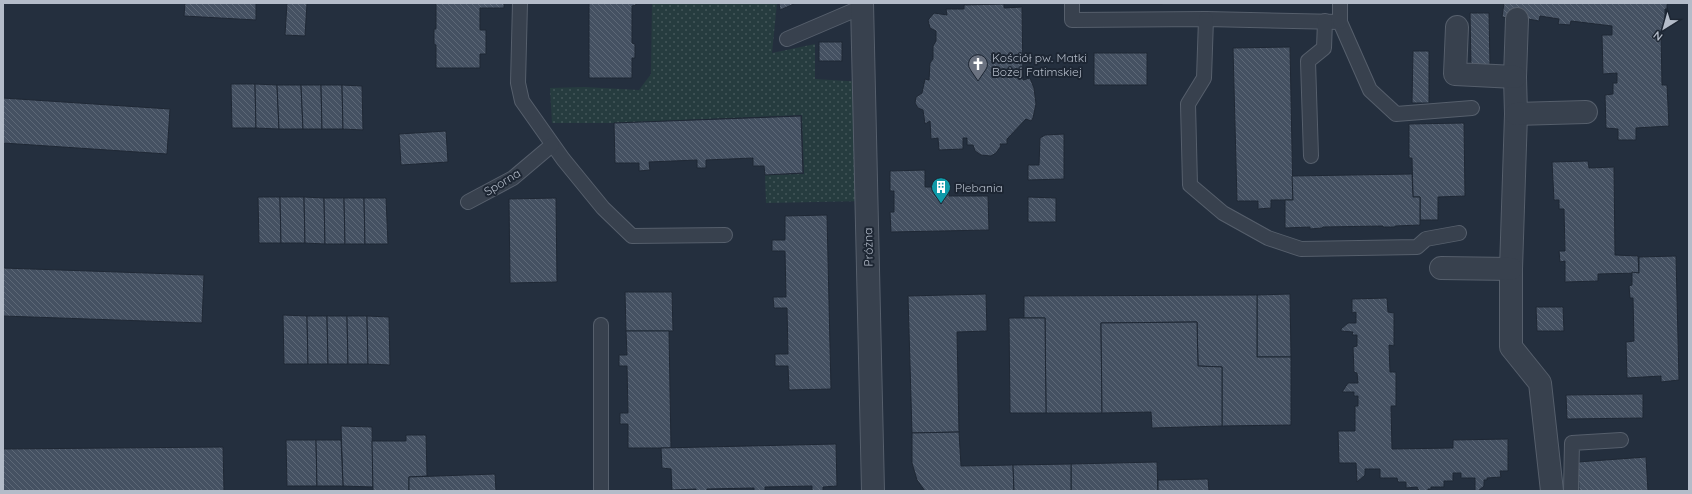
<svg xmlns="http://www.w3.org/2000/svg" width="1692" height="494" font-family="Quicksand,sans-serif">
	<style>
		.grass { fill: url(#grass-dots) }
		.building { fill: url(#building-back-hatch); stroke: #1f2835 }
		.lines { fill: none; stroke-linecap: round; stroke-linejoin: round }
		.service-casing { stroke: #565f6c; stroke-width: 16 }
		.minor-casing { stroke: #565f6c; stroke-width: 24 }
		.service { stroke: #38414e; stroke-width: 14 }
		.minor { stroke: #38414e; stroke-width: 22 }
		.labels { text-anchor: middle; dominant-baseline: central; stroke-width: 4; stroke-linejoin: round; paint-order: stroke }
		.poi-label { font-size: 12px; fill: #b4bcc9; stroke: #1d2633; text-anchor: start }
		.street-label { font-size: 12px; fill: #b4bcc9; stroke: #1d2633 }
	</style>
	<defs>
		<pattern id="grass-dots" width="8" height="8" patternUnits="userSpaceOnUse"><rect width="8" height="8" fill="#263c3f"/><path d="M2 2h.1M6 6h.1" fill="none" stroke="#435659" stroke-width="1.8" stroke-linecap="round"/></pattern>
		<pattern id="building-back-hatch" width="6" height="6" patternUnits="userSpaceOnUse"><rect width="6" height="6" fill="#455162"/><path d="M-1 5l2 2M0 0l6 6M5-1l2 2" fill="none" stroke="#5d6877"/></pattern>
	</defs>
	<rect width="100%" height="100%" fill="#242f3e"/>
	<polygon class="grass" points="652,3 777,3 772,53 815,44 815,79 864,82 867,201 766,203 765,175 804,174 802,115 614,123 552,123 550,88 584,87 639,90 651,74"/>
	<g class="building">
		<polygon points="185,3 256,3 256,20 184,16"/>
		<polygon points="287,3 307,3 305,36 285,35"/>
		<polygon points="436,3 504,3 504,8 480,8 480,30 486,30 486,54 480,54 480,68 436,68 436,45 434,44 434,29 436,29"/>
		<polygon points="589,3 636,3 636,5 632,6 632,43 635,44 635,58 632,58 632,78 589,78"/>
		<polygon points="779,3 793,3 794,4 780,10"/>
		<rect x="1078" y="3" width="84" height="1"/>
		<polygon points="1504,3 1667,3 1667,9 1665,9 1665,31 1661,31 1662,85 1667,85 1669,126 1636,128 1636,140 1618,140 1618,129 1606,128 1605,95 1613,94 1613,83 1617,83 1617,73 1603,74 1602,35 1612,35 1612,26 1571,21 1570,25 1558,24 1559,19 1540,16 1539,21 1528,19 1527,21 1502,17"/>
		<polygon points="1004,4 1004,8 1022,7 1023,80 1030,78 1034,88 1036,104 1033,118 1031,121 1026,119 1007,139 1007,144 1000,144 1001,146 996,153 991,156 981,155 975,151 973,145 967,145 967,138 963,138 963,149 939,150 938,138 931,139 930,121 925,124 923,110 918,108 915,103 916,97 922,93 925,79 929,80 930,63 933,59 933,46 936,41 936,31 930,28 928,20 934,13 947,15 946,9 964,9 964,5"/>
		<polygon points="1470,13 1489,13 1490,65 1471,66"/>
		<rect x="819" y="42" width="23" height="19"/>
		<polygon points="1290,47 1293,200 1271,200 1271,208 1258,209 1258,201 1237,201 1233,48"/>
		<polygon points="1413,51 1429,51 1429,103 1412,103"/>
		<rect x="1094" y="53" width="53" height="32"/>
		<polygon points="231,84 255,84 256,128 232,128"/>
		<polygon points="255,84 277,85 279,129 256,128"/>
		<polygon points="277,85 301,85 303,129 279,129"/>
		<polygon points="301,85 321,85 322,129 303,129"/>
		<polygon points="321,85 342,85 343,129 322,129"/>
		<polygon points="342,85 362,86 363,130 343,129"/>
		<polygon points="3,98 170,109 167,154 3,143"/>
		<polygon points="801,116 803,173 765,175 764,166 753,166 753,158 706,160 706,168 697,168 697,160 649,162 650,170 639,171 639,163 615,163 614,123"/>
		<polygon points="1464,123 1465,196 1438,197 1438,220 1420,220 1420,197 1413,197 1412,158 1409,158 1409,124"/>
		<polygon points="446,131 448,162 401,165 399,134"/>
		<polygon points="1064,134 1064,179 1028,180 1028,165 1039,165 1040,138 1045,135"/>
		<polygon points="1588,161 1589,168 1614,167 1615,255 1638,256 1639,273 1598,274 1598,281 1565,282 1565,261 1560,262 1559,251 1565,251 1564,209 1559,209 1559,200 1554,200 1552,162"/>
		<polygon points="925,170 925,187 949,187 949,196 988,196 989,230 891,232 890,212 894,212 894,191 890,191 890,171"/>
		<polygon points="1412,174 1413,197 1420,197 1420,225 1395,226 1395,227 1383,227 1383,226 1323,227 1322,228 1310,229 1310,227 1285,228 1285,200 1293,200 1292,176"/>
		<polygon points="258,197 280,197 281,243 259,243"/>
		<polygon points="280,197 304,197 305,243 281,243"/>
		<polygon points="304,197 324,198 325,244 305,243"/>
		<polygon points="1028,197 1056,198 1056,222 1028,222"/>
		<polygon points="324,198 344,198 345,244 325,244"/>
		<polygon points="344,198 364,198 365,244 345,244"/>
		<polygon points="364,198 386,198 388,244 365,244"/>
		<polygon points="556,198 557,282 510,283 509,199"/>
		<polygon points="827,215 831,389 789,390 788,366 775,366 775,354 788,354 787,308 774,308 773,297 786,297 785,251 772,251 772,240 785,240 785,216"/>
		<polygon points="1676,256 1679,380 1661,382 1661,376 1627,378 1626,342 1634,341 1633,298 1630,298 1629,286 1632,285 1632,272 1639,273 1639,257"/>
		<polygon points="3,268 204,275 202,323 3,316"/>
		<polygon points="625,292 672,292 673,331 626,331"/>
		<polygon points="986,294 987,331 957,332 959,432 912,433 908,296"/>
		<polygon points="1290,294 1291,357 1257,357 1257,295"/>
		<polygon points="1257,295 1257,357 1291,357 1291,425 1222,426 1222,367 1198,366 1197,322 1101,323 1102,413 1046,413 1045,318 1024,318 1024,296"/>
		<polygon points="1387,298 1388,312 1394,313 1394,346 1389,345 1390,372 1396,372 1396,406 1391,406 1392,449 1453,448 1453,440 1508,439 1508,471 1500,471 1501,477 1487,478 1487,480 1484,480 1484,486 1478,491 1475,491 1475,478 1461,478 1461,473 1453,473 1453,481 1444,481 1444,487 1431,487 1431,489 1428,489 1428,491 1419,491 1417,487 1406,488 1406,482 1398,482 1397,478 1380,478 1380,469 1365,469 1365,475 1357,482 1356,463 1339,463 1338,431 1355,431 1355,406 1358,406 1358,396 1354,396 1354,392 1342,392 1348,383 1358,383 1357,373 1354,372 1353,347 1357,346 1357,335 1352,335 1353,332 1341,331 1341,329 1348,323 1356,323 1356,312 1352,313 1352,299"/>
		<polygon points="1536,307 1563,307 1564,331 1537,331"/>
		<polygon points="283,315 307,316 308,364 284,364"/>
		<polygon points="307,316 327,316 328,364 308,364"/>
		<polygon points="327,316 347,316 348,364 328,364"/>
		<polygon points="347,316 367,316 368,364 348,364"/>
		<polygon points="367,316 389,317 390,365 368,364"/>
		<polygon points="1009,318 1045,318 1046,413 1010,413"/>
		<polygon points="1197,322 1198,366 1222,367 1222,426 1152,428 1151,412 1102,413 1101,323"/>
		<polygon points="626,331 669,331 671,448 628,448 628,424 620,424 620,413 628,413 627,366 619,366 619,355 627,355"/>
		<polygon points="1643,394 1643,418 1567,419 1566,395"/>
		<polygon points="341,426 372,427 373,487 343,486"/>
		<polygon points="959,432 961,466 1013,465 1014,491 925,491 917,480 912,463 912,433"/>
		<polygon points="406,435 426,435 427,476 409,477 409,491 373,491 372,441 406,441"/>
		<polygon points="286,440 316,440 317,486 287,486"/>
		<polygon points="316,440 341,440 343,486 317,486"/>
		<polygon points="836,444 837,486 823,487 823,491 812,491 812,486 765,487 765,491 754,491 754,488 707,489 707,491 696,491 696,489 672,490 671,469 662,468 661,448"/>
		<polygon points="223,447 224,491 3,491 3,449"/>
		<polygon points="1646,457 1648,491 1579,491 1578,462"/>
		<polygon points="1157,462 1158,491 1071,491 1071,464"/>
		<polygon points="1071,464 1071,491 1014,491 1013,465"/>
		<polygon points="495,474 496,491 409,491 409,477"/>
		<polygon points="1208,479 1209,491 1158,491 1158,480"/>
	</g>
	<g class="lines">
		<g class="service-casing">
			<g id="service">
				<polyline points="520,3 518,83 522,101 563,159 603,208 632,236 725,235"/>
				<polyline points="1072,3 1072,20 1206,19 1340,22 1370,90 1396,114 1472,108"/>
				<polyline points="1206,19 1204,78 1188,104 1190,185 1223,213 1268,238 1301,249 1417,247 1426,239 1459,233"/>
				<polyline points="1340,22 1340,3"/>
				<polyline points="787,39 862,7"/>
				<polyline points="1311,156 1308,61 1324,48 1325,21"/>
				<polyline points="468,202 513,178 552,145"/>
				<polyline points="601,491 601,325"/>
				<polyline points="1571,491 1572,443 1621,440"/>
			</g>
		</g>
		<g class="minor-casing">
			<g id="minor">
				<polyline points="862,3 873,491"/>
				<polyline points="1517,19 1515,77 1516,114 1511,269 1511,347 1540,383 1552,491"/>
				<polyline points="1457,27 1455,74 1515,77"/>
				<polyline points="1516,114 1586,112"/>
				<polyline points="1441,268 1511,269"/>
			</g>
		</g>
		<use href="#service" class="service"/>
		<use href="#minor" class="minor"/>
	</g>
	<defs>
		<g id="church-pin" transform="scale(1)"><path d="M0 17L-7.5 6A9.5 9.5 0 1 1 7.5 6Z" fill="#6b7280" stroke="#1d2633"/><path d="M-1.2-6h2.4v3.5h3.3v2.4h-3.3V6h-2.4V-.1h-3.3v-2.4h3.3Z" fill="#fff"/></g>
		<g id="building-pin" transform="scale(1)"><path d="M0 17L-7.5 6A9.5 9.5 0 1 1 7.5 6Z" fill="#0f9aa8" stroke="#1d2633"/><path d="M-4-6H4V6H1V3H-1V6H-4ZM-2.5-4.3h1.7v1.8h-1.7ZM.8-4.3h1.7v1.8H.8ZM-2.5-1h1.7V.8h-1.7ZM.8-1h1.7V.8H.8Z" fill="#fff"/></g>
	</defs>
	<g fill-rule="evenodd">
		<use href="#church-pin" x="978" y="64"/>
		<use href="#building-pin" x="941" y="187"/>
	</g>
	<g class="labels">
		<g class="poi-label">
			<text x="992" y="57">Kościół pw. Matki<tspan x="992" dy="14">Bożej Fatimskiej</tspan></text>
			<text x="955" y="187">Plebania</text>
		</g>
		<g class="street-label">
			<text transform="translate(502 182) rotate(-31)">Sporna</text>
			<text transform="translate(868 247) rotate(-91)">Próżna</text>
		</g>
	</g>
	<rect width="1692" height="494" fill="none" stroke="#b4bcc9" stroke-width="8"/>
	<g transform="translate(1664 28) rotate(217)" stroke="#1d2633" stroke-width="3" paint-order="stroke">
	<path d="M0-3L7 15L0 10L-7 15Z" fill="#b4bcc9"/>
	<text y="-6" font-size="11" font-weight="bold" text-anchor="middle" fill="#b4bcc9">N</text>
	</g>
</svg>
